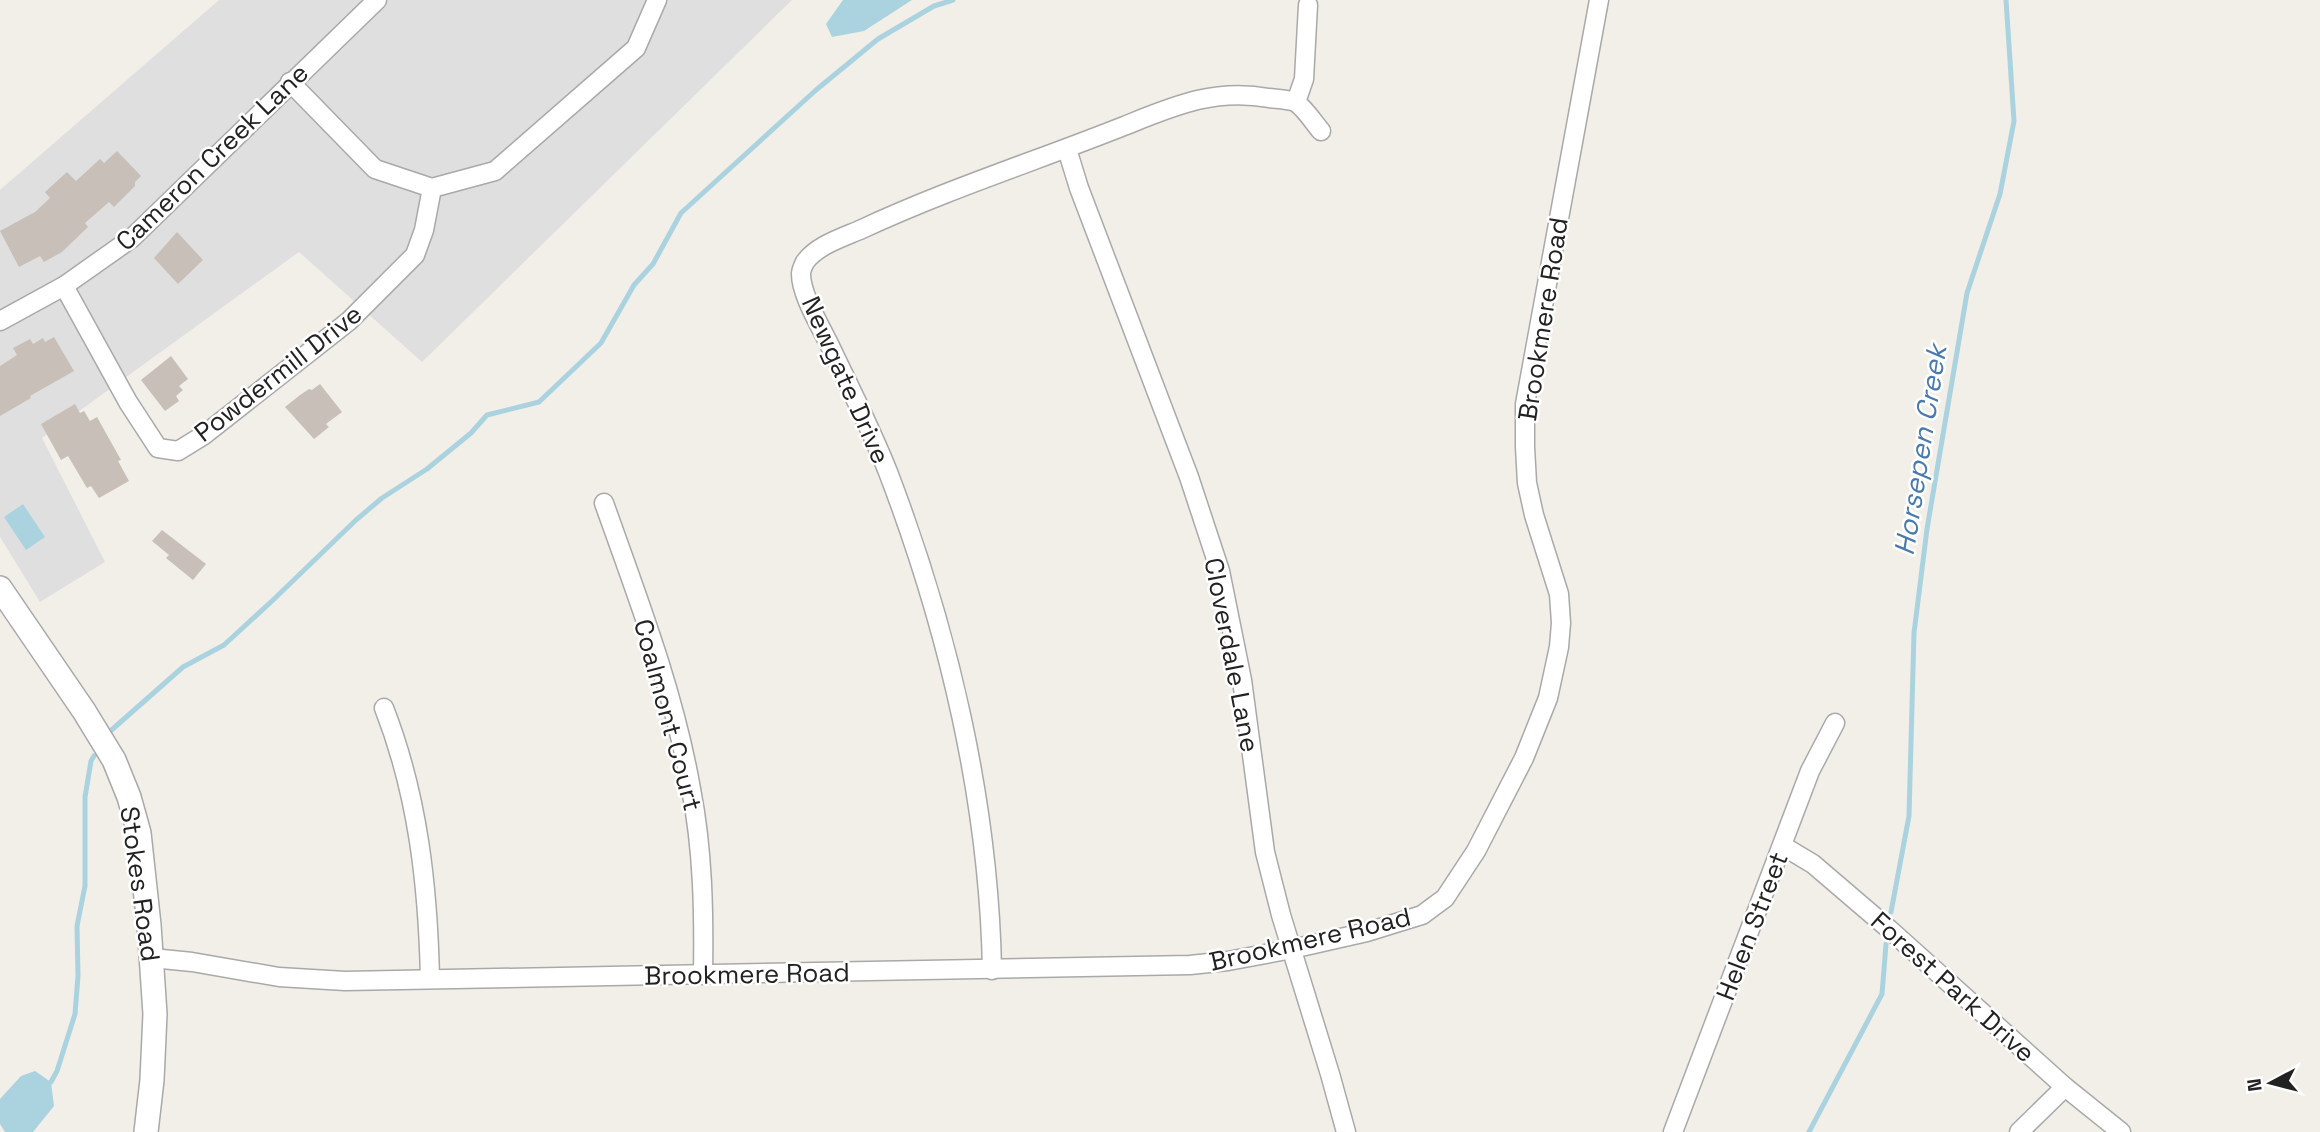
<svg xmlns="http://www.w3.org/2000/svg" width="2320" height="1132" font-family="'Space Grotesk',sans-serif">
	<style>
		.residential { fill: #e0dfdf }
		.water { fill: #aad3df }
		.lines { fill: none; stroke-linecap: round; stroke-linejoin: round }
		.stream { stroke: #aad3df; stroke-width: 5 }
		.building { fill: #c7bfb8 }
		.minor-casing { stroke: #a9a9a9; stroke-width: 21 }
		.tertiary-casing { stroke: #a9a9a9; stroke-width: 26 }
		.minor { stroke: #fff; stroke-width: 18 }
		.tertiary { stroke: #fff; stroke-width: 23 }
		.labels { text-anchor: middle; dominant-baseline: central; stroke-width: 5; stroke-linejoin: round; paint-order: stroke }
		.street-label { font-size: 26px; fill: #222; stroke: #fff }
		.water-label { font-size: 28px; font-style: italic; fill: #4a7aab; stroke: #fff }
	</style>
	<rect width="100%" height="100%" fill="#f2efe9"/>
	<polygon class="residential" points="219,0 792,0 422,362 299,252 42,438 105,562 40,602 0,537 0,190"/>
	<g class="water">
		<polygon points="843,0 912,0 864,31 832,37 826,24"/>
		<polygon points="23,504 45,537 26,550 4,517"/>
		<polygon points="35,1071 51,1082 54,1106 33,1132 5,1132 0,1124 0,1099 21,1076"/>
	</g>
	<g class="lines">
		<g class="stream">
			<polyline points="107,734 183,667 224,645 272,601 356,520 382,498 427,469 471,433 487,415 539,402 601,343 634,285 653,264 681,213 816,90 878,39 934,6 953,0"/>
			<polyline points="1891,912 1909,816 1914,633 1927,529 1967,293 2000,194 2014,121 2006,0"/>
			<polyline points="51,1082 57,1071 75,1014 78,976 77,926 85,886 85,797 91,761 94,756"/>
			<polyline points="1809,1132 1882,994 1886,944"/>
		</g>
	</g>
	<g class="building">
		<polygon points="117,151 141,176 135,182 135,186 114,207 109,202 85,223 88,227 62,252 44,262 40,256 19,267 0,231 35,212 50,198 45,192 67,172 76,181 100,159 104,163"/>
		<polygon points="177,232 203,260 178,284 154,258"/>
		<polygon points="54,337 74,371 30,396 31,398 0,416 0,366 17,355 13,348 30,339 33,344 43,338 45,342"/>
		<polygon points="171,356 188,379 179,386 183,390 176,396 179,401 165,411 141,380"/>
		<polygon points="320,384 342,412 326,424 329,427 314,439 285,407 300,395 309,389 312,390"/>
		<polygon points="75,404 80,413 84,411 90,421 97,417 121,460 118,461 129,481 99,498 91,486 87,488 68,456 61,460 41,424"/>
		<polygon points="162,530 206,564 193,580 166,558 169,555 152,541"/>
	</g>
	<g class="lines">
		<g class="minor-casing">
			<g id="minor">
				<polyline points="290,82 375,169 432,188 495,171 636,48 657,0"/>
				<polyline points="1296,102 1304,79 1308,5"/>
				<polyline points="1067,149 1079,188 1189,477 1220,571 1242,680 1265,852 1281,915 1330,1074 1346,1132"/>
				<polyline points="64,286 128,402 158,448 178,451 204,435 349,321 415,255 424,230 432,188"/>
				<polyline points="0,321 64,286 132,238 377,0"/>
				<path d="M604 503C637 596 674 691 691 789 703 850 704 913 703 975"/>
				<path d="M384 708C418 795 428 886 430 979"/>
				<polyline points="1783,846 1813,864 1889,929 2065,1087 2121,1132"/>
				<polyline points="152,958 192,962 279,977 345,981 1190,965 1228,961 1292,949 1367,932 1422,915 1445,898 1476,851 1524,758 1548,698 1559,647 1561,623 1559,594 1534,515 1527,483 1525,447 1525,404 1599,0"/>
				<path d="M992 970C989 801 948 629 888 472 871 429 850 388 830 346 821 327 801 295 801 274 801 271 804 264 805 262 817 245 844 237 862 229 948 189 1036 161 1124 126 1174 106 1214 88 1269 98 1277 99 1288 99 1295 102 1304 107 1314 123 1321 131"/>
				<polyline points="1673,1132 1810,771 1835,723"/>
				<polyline points="2019,1132 2065,1087"/>
			</g>
		</g>
		<g class="tertiary-casing">
			<polyline id="tertiary" points="0,588 84,711 114,760 129,797 139,833 149,925 155,1014 152,1080 146,1132"/>
		</g>
		<use href="#minor" class="minor"/>
		<use href="#tertiary" class="tertiary"/>
	</g>
	<g class="labels">
		<g class="street-label">
			<text transform="translate(212 157) rotate(-44)">Cameron Creek Lane</text>
			<text transform="translate(1543 319) rotate(-81)">Brookmere Road</text>
			<text transform="translate(278 373) rotate(-38)">Powdermill Drive</text>
			<text transform="translate(846 380) rotate(66)">Newgate Drive</text>
			<text transform="translate(1232 655) rotate(79)">Cloverdale Lane</text>
			<text transform="translate(668 715) rotate(75)">Coalmont Court</text>
			<text transform="translate(140 884) rotate(82)">Stokes Road</text>
			<text transform="translate(1752 926) rotate(-69)">Helen Street</text>
			<text transform="translate(1310 939) rotate(-13)">Brookmere Road</text>
			<text transform="translate(747 974) rotate(-1)">Brookmere Road</text>
			<text transform="translate(1953 987) rotate(42)">Forest Park Drive</text>
		</g>
		<g class="water-label">
			<text transform="translate(1920 450) rotate(-81)">Horsepen Creek</text>
		</g>
	</g>
	<g transform="translate(2271 1083) rotate(263)" stroke="#ffffff" stroke-width="5" paint-order="stroke">
	<path d="M0-5L12 26L0 18L-12 26Z" fill="#222222"/>
	<text y="-10" font-size="19" font-weight="bold" text-anchor="middle" fill="#222222">N</text>
	</g>
</svg>
